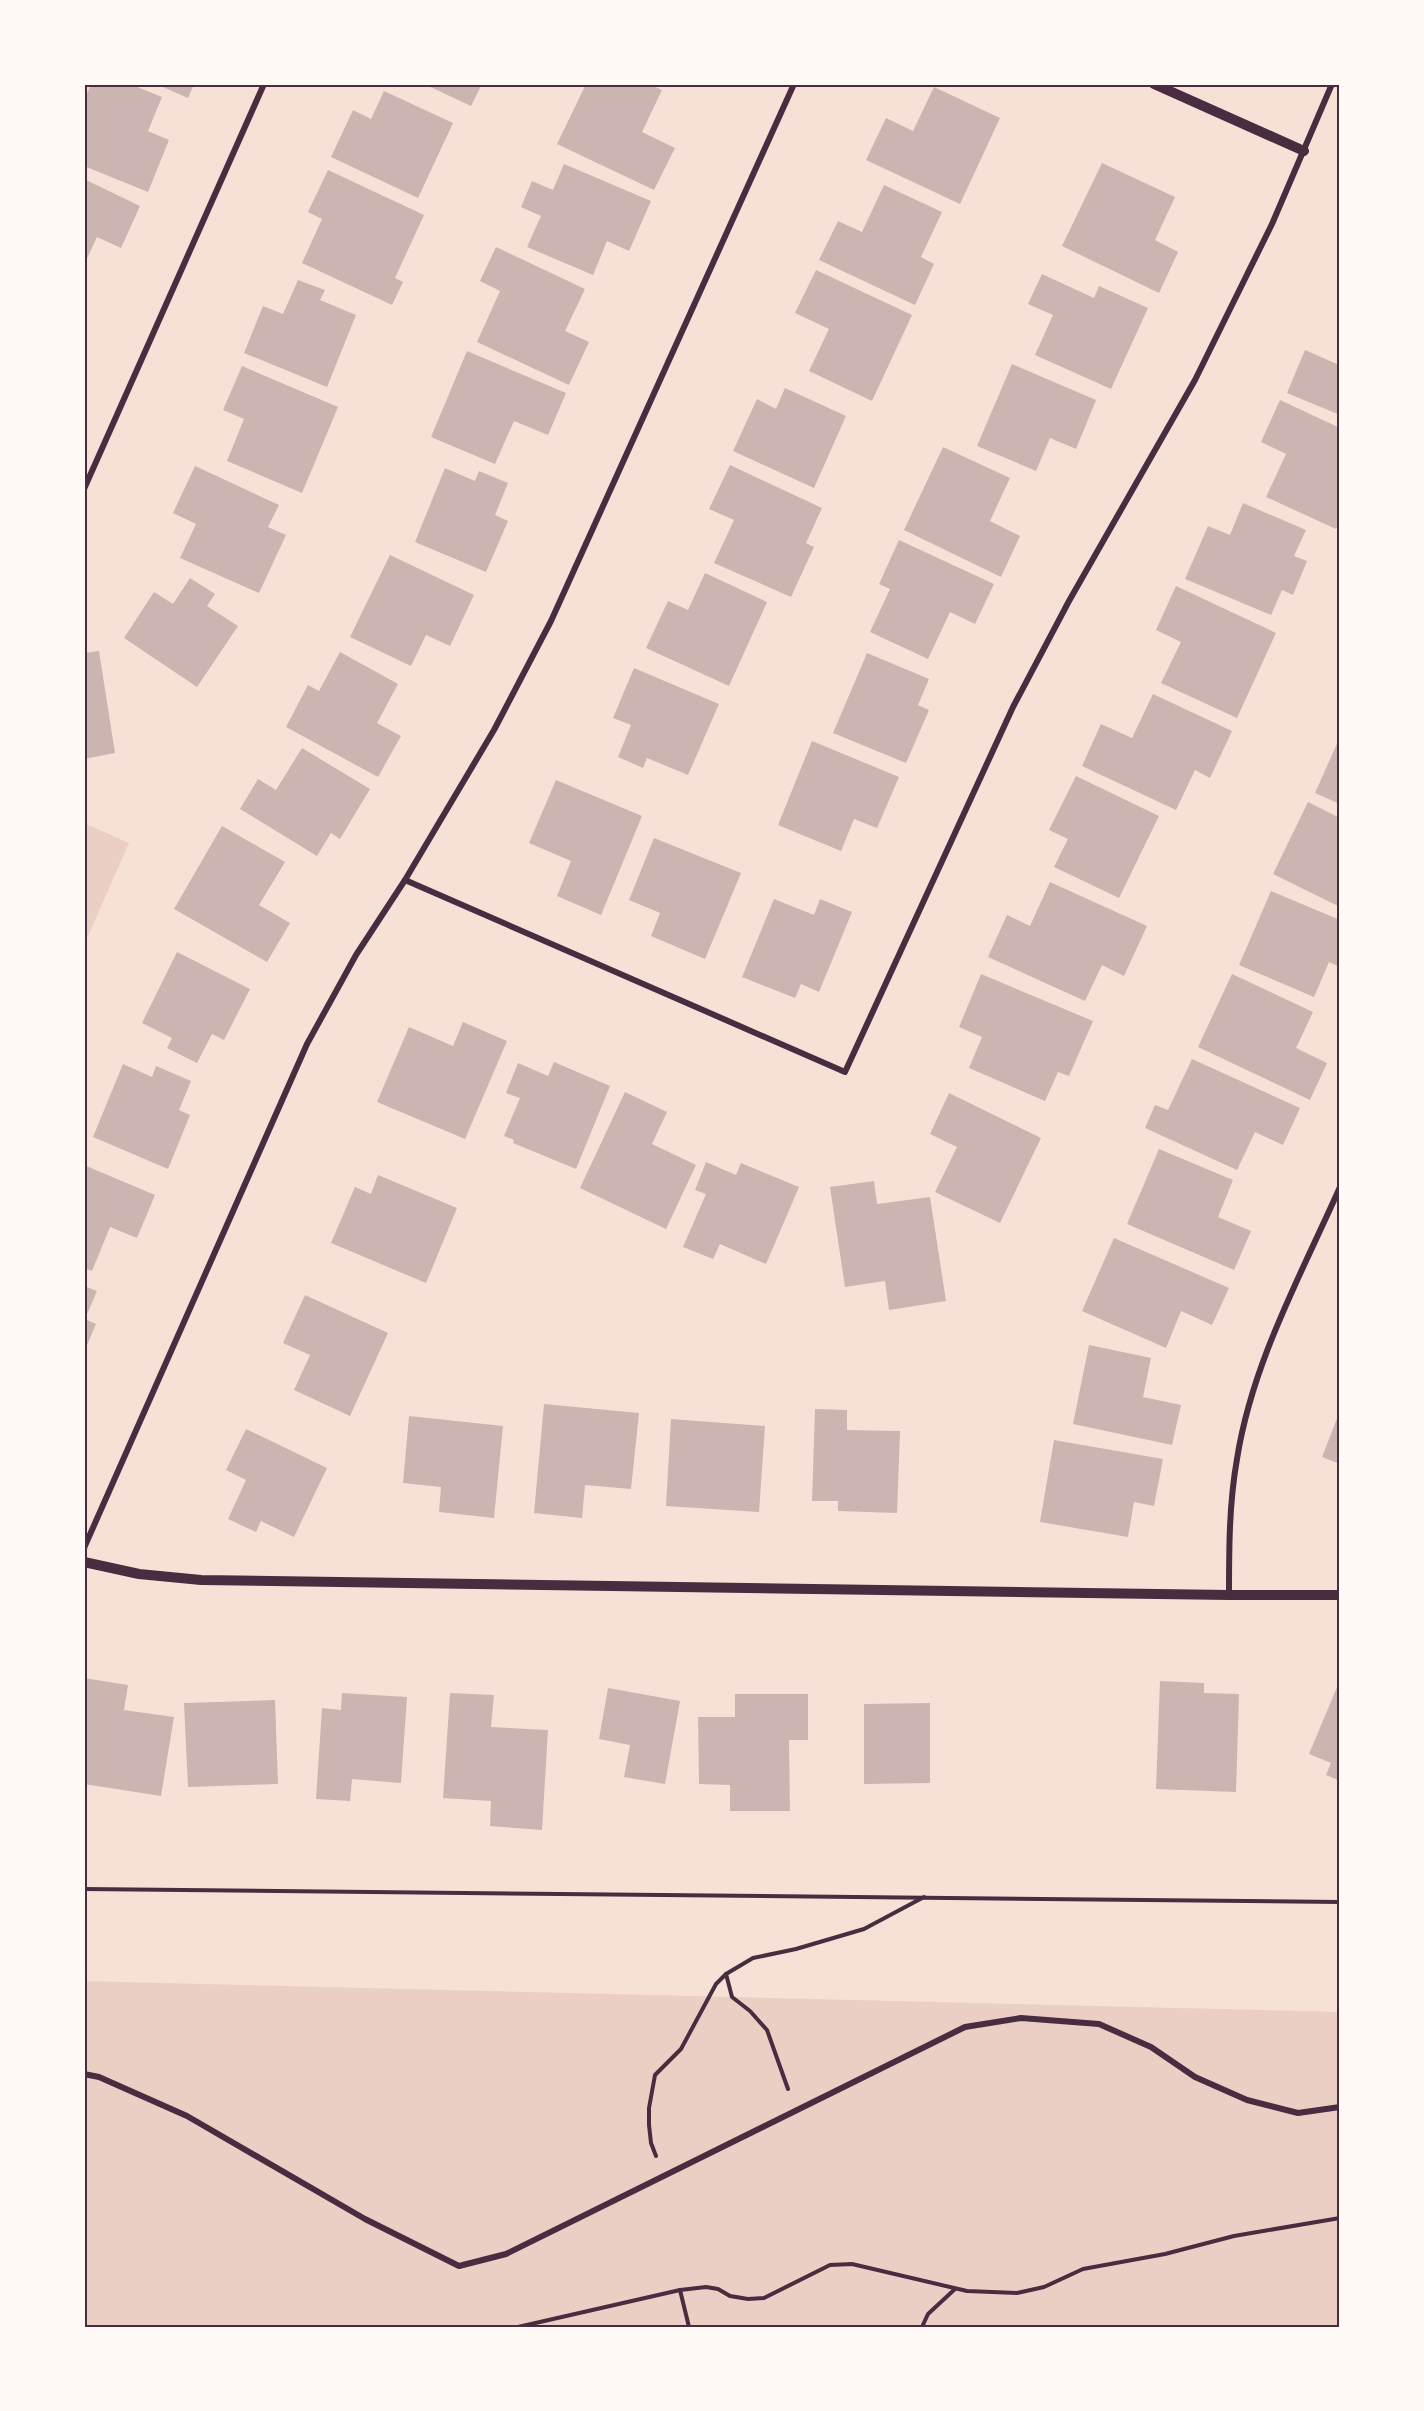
<svg xmlns="http://www.w3.org/2000/svg" width="1424" height="2411" font-family="'Varela Round',sans-serif">
	<style>
		.green { fill: #ebcfc5 }
		.building { fill: #ccb4b1 }
		.lines { fill: none; stroke-linecap: round; stroke-linejoin: round }
		.path { stroke: #4a2c40; stroke-width: 4 }
		.minor { stroke: #4a2c40; stroke-width: 6 }
		.tertiary { stroke: #4a2c40; stroke-width: 10 }
		.neatline { fill: none; stroke: #4a2c40; stroke-width: 2 }
	</style>
	<rect width="100%" height="100%" fill="#f7e1d7"/>
	<g class="green">
		<polygon points="84,823 129,843 84,945"/>
		<polygon points="84,1981 1340,2012 1340,2327 84,2327"/>
	</g>
	<g class="building">
		<polygon points="91,84 130,84 162,97 148,131 169,140 148,192 84,166 84,101"/>
		<polygon points="156,84 194,84 188,98"/>
		<polygon points="424,84 482,84 471,106"/>
		<polygon points="586,84 649,84 662,90 642,132 675,148 654,190 557,144"/>
		<polygon points="934,87 1000,118 960,204 866,160 886,118 913,131"/>
		<polygon points="384,91 453,123 418,198 331,157 353,110 371,119"/>
		<polygon points="1102,163 1175,197 1155,240 1178,252 1159,293 1062,246"/>
		<polygon points="564,164 651,201 629,251 607,241 593,275 527,247 541,216 521,207 532,181 553,190"/>
		<polygon points="328,170 424,215 395,278 403,282 392,305 302,263 322,219 308,212"/>
		<polygon points="84,179 140,206 121,248 97,237 84,265"/>
		<polygon points="884,185 942,212 921,257 934,264 915,305 819,260 838,221 862,232"/>
		<polygon points="496,247 585,289 565,331 589,342 569,385 477,342 500,291 480,281"/>
		<polygon points="816,270 912,315 872,401 809,371 829,329 795,313"/>
		<polygon points="1042,274 1094,298 1099,286 1148,308 1111,389 1035,355 1053,315 1028,304"/>
		<polygon points="298,280 325,290 320,300 356,315 327,387 244,353 263,306 283,314"/>
		<polygon points="1305,350 1337,364 1340,357 1340,415 1287,393"/>
		<polygon points="467,351 566,393 548,435 514,421 495,464 431,437"/>
		<polygon points="1012,364 1096,400 1076,449 1050,438 1036,471 977,446"/>
		<polygon points="242,366 338,407 302,493 227,461 244,419 223,410"/>
		<polygon points="785,388 846,416 814,488 733,451 757,399 776,409"/>
		<polygon points="1280,400 1340,428 1340,521 1336,529 1266,497 1286,454 1261,442"/>
		<polygon points="943,447 1010,478 990,521 1020,536 1001,577 904,530"/>
		<polygon points="730,465 822,508 806,543 814,547 791,597 714,563 734,520 709,509"/>
		<polygon points="195,466 279,505 268,527 286,535 259,593 180,558 196,524 173,513"/>
		<polygon points="445,468 475,481 479,471 508,483 495,515 508,521 486,572 415,542"/>
		<polygon points="1243,503 1306,530 1294,556 1307,561 1293,595 1282,590 1271,615 1185,579 1208,526 1230,535"/>
		<polygon points="899,540 994,584 975,624 950,612 928,659 870,632 890,589 879,584"/>
		<polygon points="390,555 474,595 450,646 426,635 411,666 350,637"/>
		<polygon points="705,573 767,602 729,686 646,648 668,601 688,610"/>
		<polygon points="190,578 215,594 207,606 238,626 197,687 124,638 154,592 173,604"/>
		<polygon points="1176,586 1276,633 1237,718 1161,683 1181,642 1156,630"/>
		<polygon points="99,651 115,753 84,759 84,653"/>
		<polygon points="340,652 398,684 377,723 401,736 378,777 286,727 308,685 319,691"/>
		<polygon points="867,653 929,679 918,705 929,710 906,763 833,733"/>
		<polygon points="634,668 719,704 688,775 647,758 643,768 618,757 631,725 613,718"/>
		<polygon points="1153,694 1232,731 1210,778 1195,770 1176,810 1082,766 1101,724 1132,738"/>
		<polygon points="1340,737 1340,804 1315,793"/>
		<polygon points="812,741 899,777 877,828 854,819 841,851 778,825"/>
		<polygon points="302,748 370,789 340,839 331,833 317,856 240,809 258,779 276,790"/>
		<polygon points="1076,776 1159,816 1119,898 1054,867 1068,839 1049,830"/>
		<polygon points="556,780 642,816 601,915 557,896 571,861 529,843"/>
		<polygon points="1308,802 1340,818 1340,907 1273,874"/>
		<polygon points="222,826 285,862 259,905 290,923 267,962 174,909"/>
		<polygon points="654,838 741,873 705,959 651,936 660,913 629,900"/>
		<polygon points="1050,882 1147,926 1124,976 1102,965 1085,1001 988,957 1007,915 1030,926"/>
		<polygon points="1271,891 1340,920 1340,967 1329,962 1314,997 1239,965"/>
		<polygon points="774,899 814,915 820,899 852,912 819,992 801,984 795,998 742,977"/>
		<polygon points="177,952 250,989 224,1040 212,1034 197,1063 167,1048 172,1038 142,1023"/>
		<polygon points="981,974 1093,1021 1069,1076 1058,1072 1045,1101 969,1068 982,1037 959,1027"/>
		<polygon points="1232,974 1313,1012 1296,1048 1327,1063 1310,1100 1198,1047"/>
		<polygon points="463,1022 507,1041 465,1139 377,1102 409,1027 453,1046"/>
		<polygon points="1192,1059 1300,1108 1283,1145 1255,1132 1237,1170 1145,1128 1155,1105 1168,1110"/>
		<polygon points="554,1062 610,1086 576,1169 513,1143 514,1140 504,1136 520,1098 506,1093 518,1063 548,1076"/>
		<polygon points="123,1064 152,1077 156,1066 191,1081 179,1110 190,1115 168,1169 93,1137"/>
		<polygon points="625,1092 667,1112 652,1144 696,1165 666,1229 580,1188"/>
		<polygon points="949,1093 1041,1138 1000,1223 935,1192 957,1147 930,1134"/>
		<polygon points="1159,1149 1233,1180 1218,1217 1251,1231 1234,1270 1127,1224"/>
		<polygon points="706,1162 736,1175 741,1163 799,1187 766,1264 720,1244 713,1259 683,1247 706,1194 695,1190"/>
		<polygon points="84,1165 155,1195 137,1238 110,1227 92,1271 84,1268"/>
		<polygon points="378,1175 457,1208 426,1283 331,1243 355,1187 371,1194"/>
		<polygon points="874,1181 877,1204 930,1197 946,1301 889,1310 885,1281 845,1287 830,1187"/>
		<polygon points="1114,1238 1229,1288 1212,1325 1181,1311 1166,1348 1082,1311"/>
		<polygon points="84,1286 97,1291 85,1319 96,1324 84,1352"/>
		<polygon points="305,1295 388,1333 350,1416 294,1390 310,1355 283,1343"/>
		<polygon points="1089,1345 1151,1358 1143,1397 1181,1405 1172,1445 1073,1424"/>
		<polygon points="544,1404 639,1413 631,1489 585,1485 582,1518 534,1513"/>
		<polygon points="815,1409 847,1410 847,1430 900,1431 897,1513 838,1511 838,1501 812,1501"/>
		<polygon points="409,1416 503,1426 494,1518 439,1512 441,1487 403,1483"/>
		<polygon points="1338,1416 1340,1417 1340,1464 1322,1457"/>
		<polygon points="671,1419 765,1426 759,1512 666,1506"/>
		<polygon points="246,1429 327,1468 294,1537 261,1521 256,1532 228,1519 246,1480 226,1470"/>
		<polygon points="1054,1440 1163,1459 1154,1506 1134,1502 1128,1537 1040,1522"/>
		<polygon points="84,1678 128,1685 124,1710 174,1717 161,1796 84,1784"/>
		<polygon points="1340,1680 1340,1781 1326,1775 1331,1763 1309,1754"/>
		<polygon points="1160,1681 1204,1683 1204,1693 1239,1694 1236,1792 1156,1789"/>
		<polygon points="608,1688 680,1701 665,1784 624,1777 630,1745 599,1739"/>
		<polygon points="342,1693 407,1697 401,1783 352,1779 350,1801 316,1799 322,1708 341,1710"/>
		<polygon points="450,1693 494,1695 491,1727 548,1730 542,1830 490,1826 491,1801 443,1798"/>
		<polygon points="735,1694 808,1694 808,1740 789,1740 790,1811 730,1811 730,1785 699,1784 698,1717 735,1717"/>
		<polygon points="275,1700 278,1784 188,1787 184,1703"/>
		<polygon points="930,1703 930,1783 864,1784 864,1704"/>
	</g>
	<g class="lines">
		<g class="path">
			<polyline points="84,1889 1340,1902"/>
			<polyline points="726,1974 732,1997 750,2011 767,2030 788,2089"/>
			<polyline points="656,2156 651,2143 649,2125 649,2108 655,2075 681,2049 716,1984 726,1974 753,1958 796,1949 864,1929 924,1897"/>
			<polyline points="680,2290 689,2327"/>
			<polyline points="518,2327 680,2290 706,2287 718,2289 730,2296 748,2299 764,2298 830,2265 852,2264 967,2291 1017,2293 1044,2287 1083,2269 1165,2254 1234,2236 1340,2218"/>
			<polyline points="922,2327 928,2314 955,2289"/>
		</g>
		<g class="minor">
			<polyline points="84,489 264,84"/>
			<polyline points="405,880 845,1072 1013,707 1069,601 1195,380 1272,224 1332,84"/>
			<polyline points="84,1548 307,1044 356,955 405,880 494,730 551,621 794,84"/>
			<path d="M1229 1595C1229 1549 1229 1504 1237 1459 1252 1363 1301 1275 1340 1187"/>
			<polyline points="84,2074 99,2077 187,2116 365,2219 459,2266 506,2254 965,2027 1021,2018 1099,2024 1151,2047 1195,2077 1247,2100 1298,2113 1340,2107"/>
		</g>
		<g class="tertiary">
			<polyline points="1154,84 1304,151"/>
			<polyline points="84,1562 139,1574 201,1580 1229,1595 1340,1595"/>
		</g>
	</g>
	<rect width="1424" height="2411" fill="none" stroke="#fffaf5" stroke-width="171"/>
	<rect x="86" y="86" width="1252" height="2240" class="neatline"/>
</svg>
